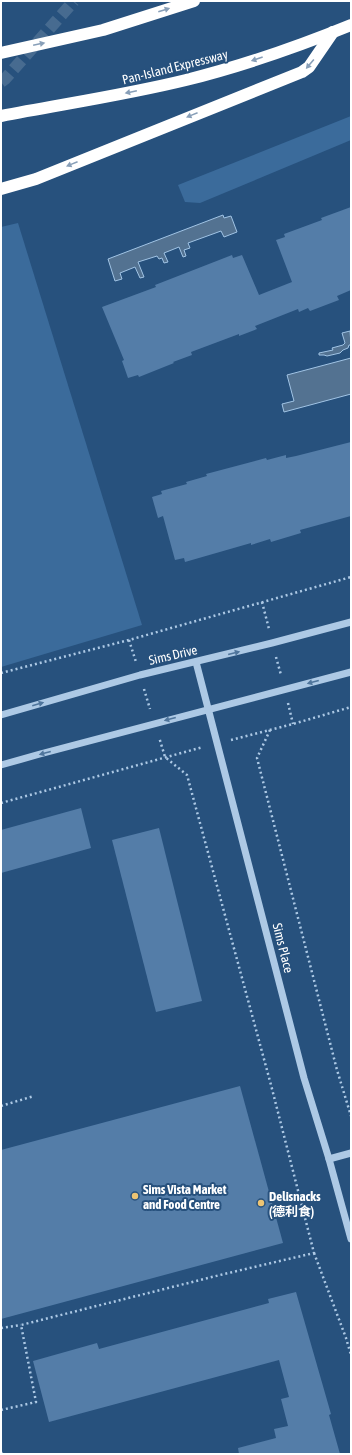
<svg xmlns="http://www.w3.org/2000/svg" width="352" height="1455" font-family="'Asap Condensed','Noto Sans SC',sans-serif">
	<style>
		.green { fill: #3b6b9b }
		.water { fill: #537291; stroke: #a1c4e5 }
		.building { fill: #547da8 }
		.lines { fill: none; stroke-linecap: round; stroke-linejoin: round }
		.highway-tunnel { stroke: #476b90; stroke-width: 12; stroke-dasharray: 12 6; stroke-linecap: butt }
		.path { stroke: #adc9e5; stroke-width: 2.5; stroke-dasharray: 2 3; stroke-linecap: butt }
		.minor { stroke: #adc9e5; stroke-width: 7 }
		.highway { stroke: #fff; stroke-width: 12 }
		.oneway { fill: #889fb8 }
		.oneway2 { fill: #4f759c }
		.poi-dot { fill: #edc473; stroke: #27517d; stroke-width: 1.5 }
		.labels { text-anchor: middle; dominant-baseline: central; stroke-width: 4; stroke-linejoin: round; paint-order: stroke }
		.street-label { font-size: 13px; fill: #fff; stroke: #27517d }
		.poi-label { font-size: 13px; font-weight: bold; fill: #fff; stroke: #27517d; text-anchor: start }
	</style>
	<rect width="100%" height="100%" fill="#27517d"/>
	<g class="green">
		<polygon points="351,116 351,140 200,203 185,202 178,185"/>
		<polygon points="18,223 142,625 1,667 1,227"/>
	</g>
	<g class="water">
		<polygon points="223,215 224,218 231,216 237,232 224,237 221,231 188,243 190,248 184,250 186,256 183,257 179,247 164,253 168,262 164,263 162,258 159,259 157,256 138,262 144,277 140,278 135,267 120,273 122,279 115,281 108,259"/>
		<polygon points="350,331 351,345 349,345 348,348 343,350 340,353 327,356 324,355 319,355 319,353 333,350 332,348 343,345 345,343 342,333"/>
		<polygon points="351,358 351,394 284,412 282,404 294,401 287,375"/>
	</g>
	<g class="building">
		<polygon points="351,207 351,290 337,296 339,300 310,311 308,308 299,312 298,309 255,326 257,329 239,336 239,334 191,352 192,355 173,362 174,363 139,377 138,375 128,378 122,361 124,360 102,307 156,287 155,285 232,255 233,258 242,255 259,295 292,282 276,240 285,237 284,234 322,220 321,218"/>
		<polygon points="351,442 351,516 300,530 301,533 271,542 270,539 251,545 251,543 185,562 184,558 175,560 163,516 158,518 152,497 162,494 161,491 187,484 186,482 207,476 206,474 266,458 267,460 286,455 286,458 296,456"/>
		<polygon points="81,808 91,848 1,873 1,830"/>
		<polygon points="159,828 202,1001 156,1012 112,840"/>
		<polygon points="240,1086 283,1243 1,1319 1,1150"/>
		<polygon points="296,1292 331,1414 329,1415 340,1454 239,1454 238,1448 276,1438 274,1429 288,1426 281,1399 289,1397 279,1360 49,1422 33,1361 97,1343 99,1349 269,1303 268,1299"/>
	</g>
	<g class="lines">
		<polyline class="highway-tunnel" points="1,82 5,79 74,1"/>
		<g class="path">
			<polyline points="262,602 269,629"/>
			<polyline points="129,640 136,662"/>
			<polyline points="276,657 281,675"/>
			<polyline points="1,673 129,640 351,577"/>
			<polyline points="144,689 150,709"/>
			<polyline points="288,703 293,724"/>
			<polyline points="270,730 257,758 337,1070 351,1116"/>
			<polyline points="231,740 293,724 351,707"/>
			<polyline points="1,803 203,747"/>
			<polyline points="1,1106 34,1096"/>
			<polyline points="314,1253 346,1338 351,1355"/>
			<polyline points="1,1328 21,1325"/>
			<polyline points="1,1410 36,1402 21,1325 220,1275 314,1253 271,1085 187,775 165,757 159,737"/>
			<polyline points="1,1452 2,1454"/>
		</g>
		<g class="minor">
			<polyline points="196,662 304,1078 329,1159 351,1239"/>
			<polyline points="1,715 140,675 272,643 351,622"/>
			<polyline points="1,765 40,754 351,672"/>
			<polyline points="329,1159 351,1153"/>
		</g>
		<g class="highway">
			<polyline points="1,53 103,30 194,1"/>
			<path d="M1 116C63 104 125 95 186 80 242 66 297 47 351 25"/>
			<polyline points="1,189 36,179 302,72 309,67 333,32"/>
		</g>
	</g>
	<defs><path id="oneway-solid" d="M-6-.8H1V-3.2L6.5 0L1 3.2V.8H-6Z"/></defs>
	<g class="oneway">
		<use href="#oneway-solid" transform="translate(164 10) rotate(-18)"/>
		<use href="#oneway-solid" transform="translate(39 44) rotate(-12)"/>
		<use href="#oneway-solid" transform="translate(257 59) rotate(161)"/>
		<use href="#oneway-solid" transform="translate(310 64) rotate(130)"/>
		<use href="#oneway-solid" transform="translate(131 92) rotate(168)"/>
		<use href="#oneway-solid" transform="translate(192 115) rotate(158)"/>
		<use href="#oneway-solid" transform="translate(72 164) rotate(158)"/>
	</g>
	<g class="oneway2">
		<use href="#oneway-solid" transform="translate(234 653) rotate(-14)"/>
		<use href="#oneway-solid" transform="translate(313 682) rotate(165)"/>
		<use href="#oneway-solid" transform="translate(38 704) rotate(-16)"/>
		<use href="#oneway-solid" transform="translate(170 719) rotate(165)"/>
		<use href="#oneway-solid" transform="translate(45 753) rotate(165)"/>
	</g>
	<g class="poi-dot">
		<circle cx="135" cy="1196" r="4"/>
		<circle cx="261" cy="1203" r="4"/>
	</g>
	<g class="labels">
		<g class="street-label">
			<text transform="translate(175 67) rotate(-14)">Pan-Island Expressway</text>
			<text transform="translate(173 655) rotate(-13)">Sims Drive</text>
			<text transform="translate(283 948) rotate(76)">Sims Place</text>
		</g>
		<g class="poi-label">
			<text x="143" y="1189">Sims Vista Market<tspan x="143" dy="15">and Food Centre</tspan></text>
			<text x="269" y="1196">Delisnacks<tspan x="269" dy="15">(德利食)</tspan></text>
		</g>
	</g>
	<rect width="352" height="1455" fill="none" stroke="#ffffff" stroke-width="4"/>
</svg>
